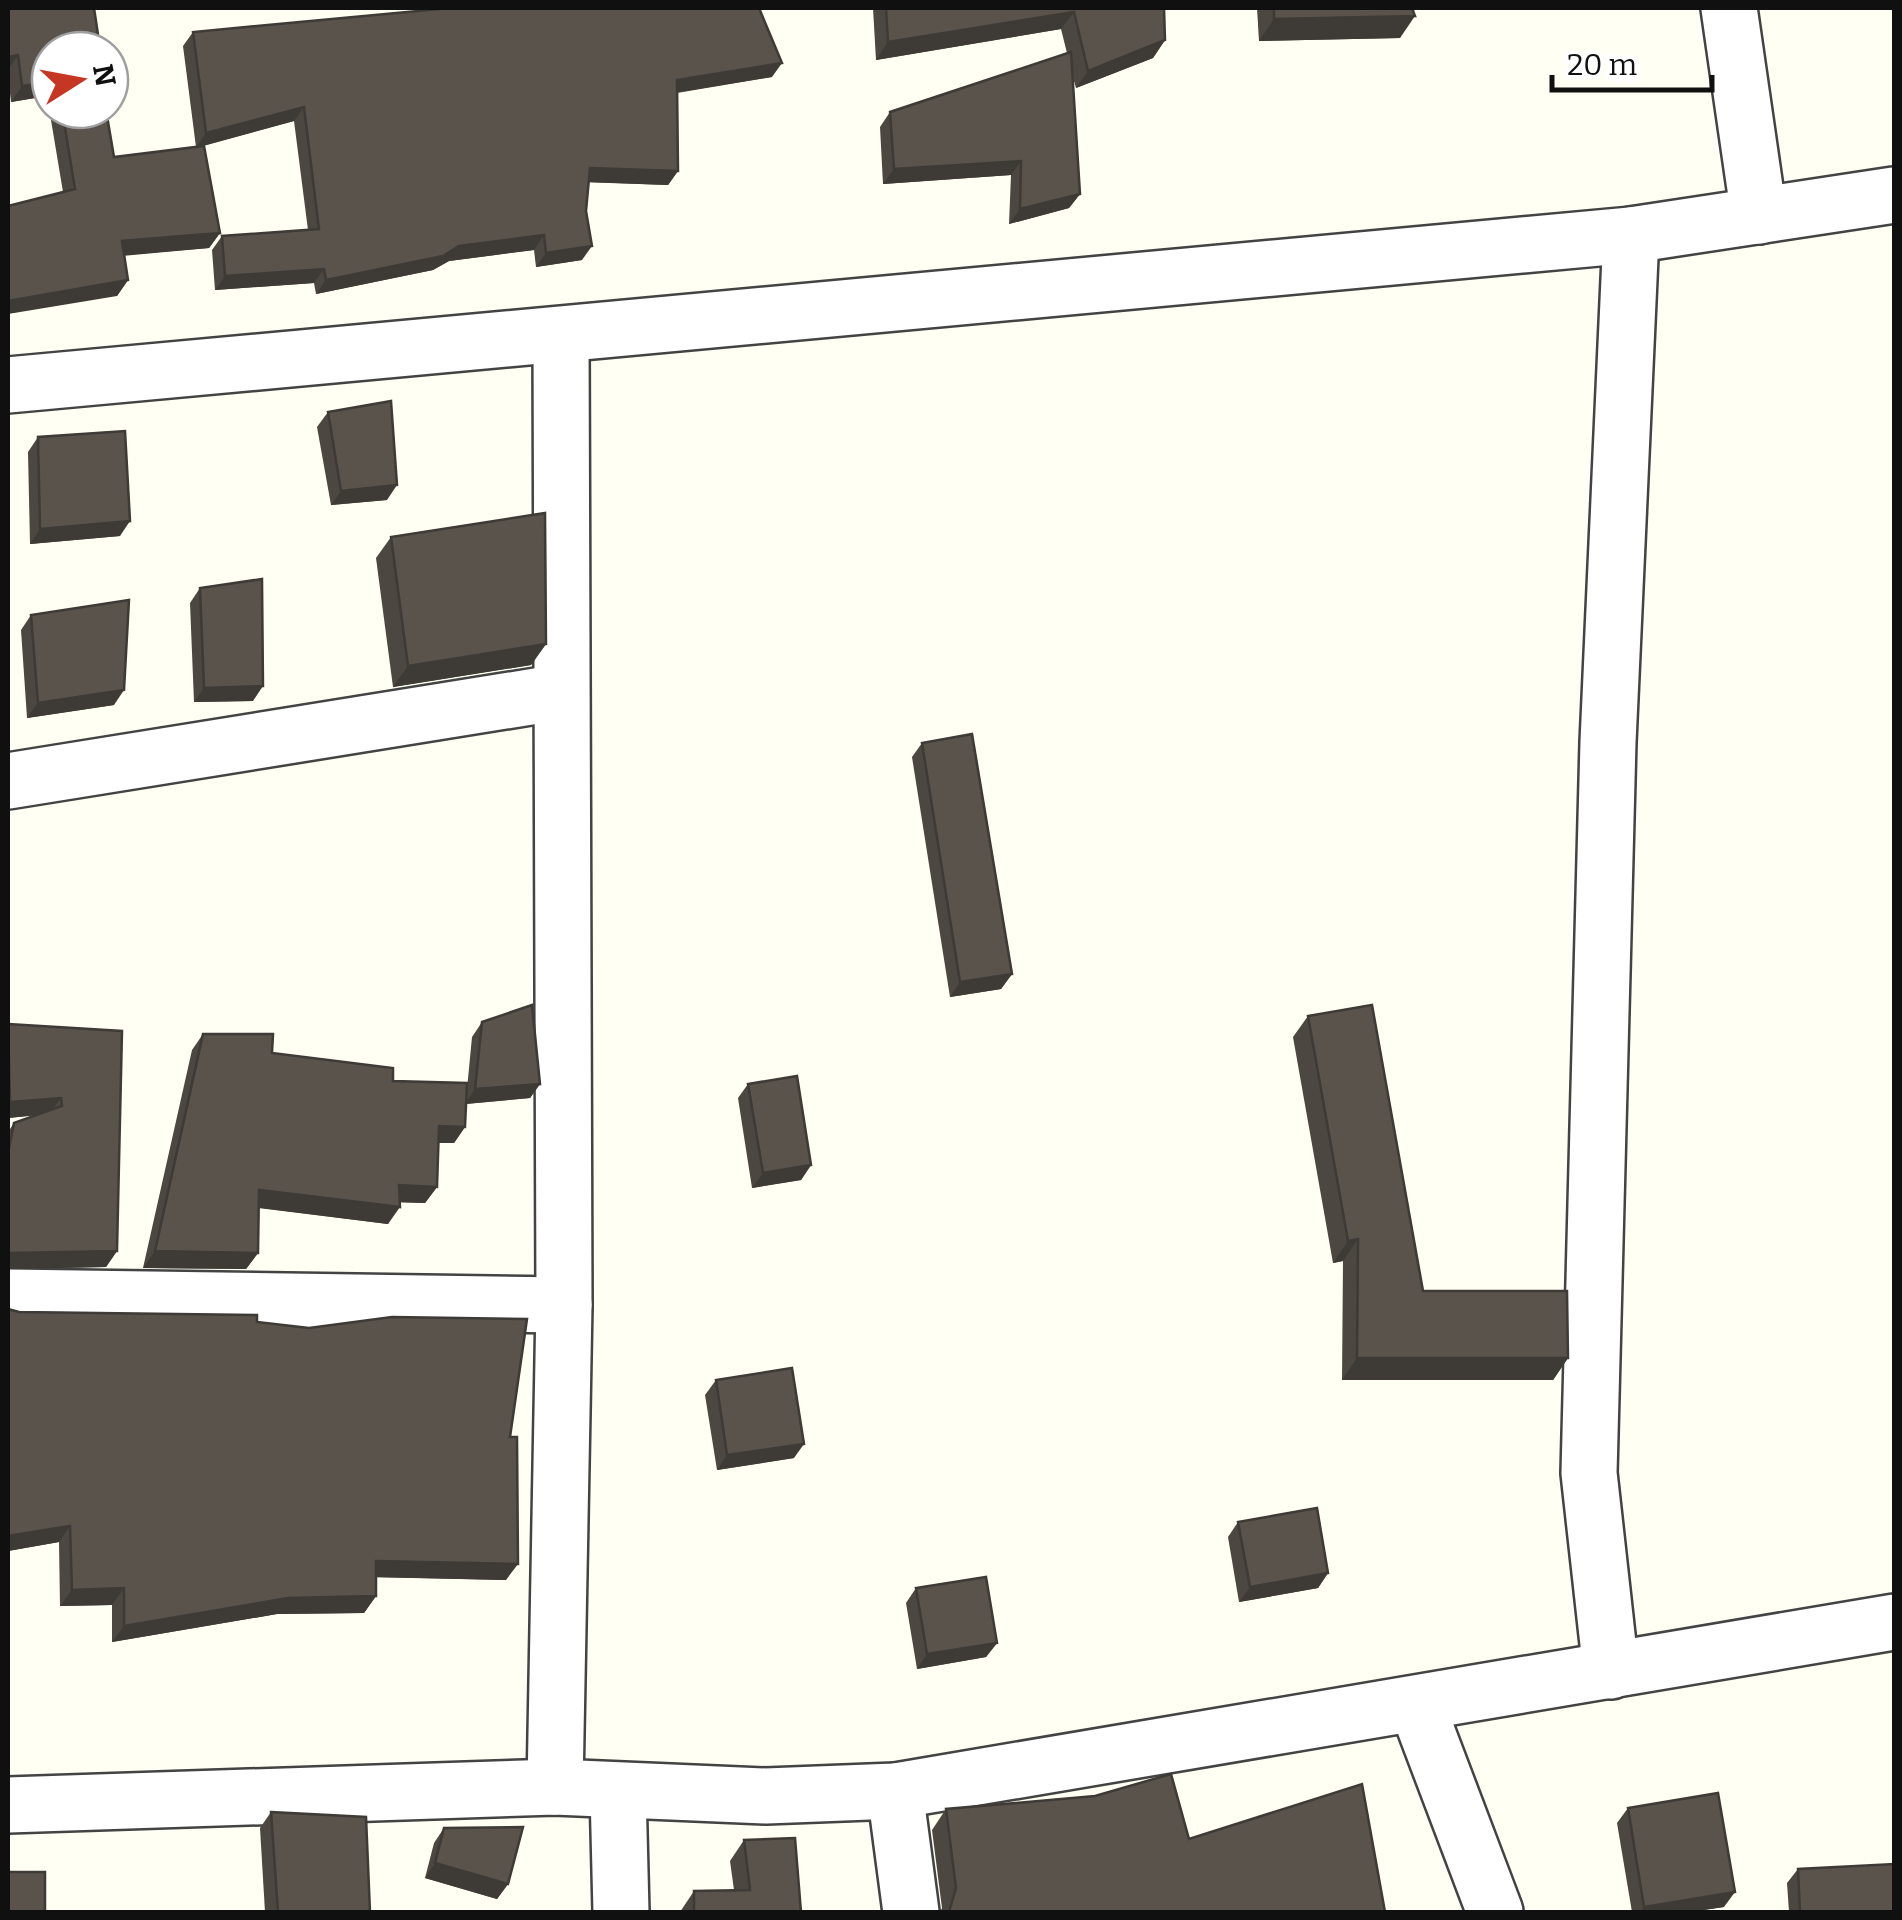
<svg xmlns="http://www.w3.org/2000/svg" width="1902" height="1920" font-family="Bitter,serif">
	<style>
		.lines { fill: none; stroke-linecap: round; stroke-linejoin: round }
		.street-casing { stroke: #434343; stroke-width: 60 }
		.street { stroke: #fff; stroke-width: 55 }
		.wall { fill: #4d4741 }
		.shaded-wall { fill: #3e3a35 }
		.building { fill: #59534c; stroke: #3e3a35; stroke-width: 2.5 }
	</style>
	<rect width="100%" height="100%" fill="#fffff3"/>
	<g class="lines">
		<g class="street-casing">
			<g id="street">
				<polyline points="1729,8 1759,216"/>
				<polyline points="8,385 1631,235 1894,195"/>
				<polyline points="8,781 561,692"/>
				<polyline points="8,1297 564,1305"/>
				<polyline points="1611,1671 1589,1473 1608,742 1631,235"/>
				<polyline points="1417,1706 1495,1912"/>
				<polyline points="555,1787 564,1305 561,336"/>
				<polyline points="618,1791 621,1912"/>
				<polyline points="895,1791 911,1912"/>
				<polyline points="8,1805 555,1787 766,1796 895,1791 1894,1622"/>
			</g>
		</g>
		<use href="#street" class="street"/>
	</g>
	<g class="wall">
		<polygon points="439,8 759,8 772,77 677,93 678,171 668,185 589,182 582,260 536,267 534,250 449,261 433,270 316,294 314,283 215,290 212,250 222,236 308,230 294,121 198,147 220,233 209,248 124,255 128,280 117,296 63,192 47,96 11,102 8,76 8,9 50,50 50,110 106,110 114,157 196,147 183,46 193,32 439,9"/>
		<polygon points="873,8 1164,8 1165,40 1153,58 1076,88 1072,74 1080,194 1069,208 1009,224 1011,175 883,184 880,127 890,112 1067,53 1061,29 876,60"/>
		<polygon points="1257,8 1412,8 1400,38 1259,41"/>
		<polygon points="328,412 387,500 331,505 317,427"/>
		<polygon points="38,437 120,536 30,544 28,452"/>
		<polygon points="391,537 546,644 531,665 393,687 376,558"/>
		<polygon points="200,588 253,701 194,702 190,603"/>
		<polygon points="31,615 114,705 27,718 21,630"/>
		<polygon points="922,743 1012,974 1001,989 950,997 912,757"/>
		<polygon points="1308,1016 1423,1291 1568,1358 1553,1380 1342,1380 1343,1261 1333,1263 1293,1037"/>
		<polygon points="482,1022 540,1084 530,1098 466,1104 465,1127 454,1143 439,1143 437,1187 425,1203 400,1202 388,1224 258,1208 258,1253 246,1269 143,1268 192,1050 203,1034 272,1053 393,1081 467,1089 472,1037"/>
		<polygon points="8,1024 122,1031 117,1251 106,1267 8,1269 8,1132 14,1123 37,1115 8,1118"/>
		<polygon points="748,1084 811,1165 801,1180 752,1188 738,1098"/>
		<polygon points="8,1309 19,1312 257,1322 510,1437 506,1580 376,1577 376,1596 364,1613 277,1614 112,1642 112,1605 60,1606 59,1542 8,1551"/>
		<polygon points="716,1380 794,1458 717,1470 705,1395"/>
		<polygon points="1238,1522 1328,1573 1318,1588 1239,1602 1228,1537"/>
		<polygon points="916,1588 997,1643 986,1657 917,1669 906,1603"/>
		<polygon points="1628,1808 1724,1907 1690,1912 1632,1912 1617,1823"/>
		<polygon points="946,1809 1189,1839 1385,1912 940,1912 942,1908 932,1830"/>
		<polygon points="271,1812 370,1912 265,1912 260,1828"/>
		<polygon points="444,1828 508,1884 497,1899 425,1878 434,1843"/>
		<polygon points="744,1840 801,1912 680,1912 694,1891 734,1890 730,1861"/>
		<polygon points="1798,1869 1894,1912 1789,1912 1787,1883"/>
	</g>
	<g class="shaded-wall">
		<polygon points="1074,12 1061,29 876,60 888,42"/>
		<polygon points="1415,16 1400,38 1259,41 1274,19"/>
		<polygon points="1165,40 1153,58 1076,88 1088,71"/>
		<polygon points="18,55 8,70 8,57"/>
		<polygon points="782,63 772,77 667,94 677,80"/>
		<polygon points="50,82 50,91 47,96 11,102 22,86"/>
		<polygon points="304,107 294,121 196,148 206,133"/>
		<polygon points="1021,161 1011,175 883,184 894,169"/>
		<polygon points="590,168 678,171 668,185 580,182"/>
		<polygon points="1080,194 1069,208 1009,224 1020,209"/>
		<polygon points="220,233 209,248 111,257 122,241"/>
		<polygon points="544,235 534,250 449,261 433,270 316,294 326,280 459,246"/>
		<polygon points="592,246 582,260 536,267 546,253"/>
		<polygon points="324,269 314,283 215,290 225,276"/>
		<polygon points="128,280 117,296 8,314 8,301"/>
		<polygon points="397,485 387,500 331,505 341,491"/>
		<polygon points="130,521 120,536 30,544 40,529"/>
		<polygon points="546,644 531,665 393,687 408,666"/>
		<polygon points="263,686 253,701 194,702 204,688"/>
		<polygon points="124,690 114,705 27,718 38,703"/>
		<polygon points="1012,974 1001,989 950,997 960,982"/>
		<polygon points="540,1084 530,1098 465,1104 475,1089"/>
		<polygon points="61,1098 49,1114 8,1118 8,1105 10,1102"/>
		<polygon points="439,1126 465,1127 454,1143 428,1143"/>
		<polygon points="811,1165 801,1180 752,1188 763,1173"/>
		<polygon points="399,1185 437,1187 425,1203 387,1202"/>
		<polygon points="259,1190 400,1207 388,1224 247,1206"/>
		<polygon points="1358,1239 1343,1261 1333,1263 1348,1241"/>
		<polygon points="117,1251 106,1267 8,1269 8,1253"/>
		<polygon points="155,1251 258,1253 246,1269 143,1268"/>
		<polygon points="1357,1358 1568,1358 1553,1380 1342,1380"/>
		<polygon points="804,1444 794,1458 717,1470 727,1455"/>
		<polygon points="70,1526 59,1542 8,1551 8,1536"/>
		<polygon points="376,1561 518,1564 506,1580 365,1577"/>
		<polygon points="1328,1573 1318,1588 1239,1602 1250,1587"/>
		<polygon points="124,1588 112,1605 60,1606 72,1590"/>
		<polygon points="376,1596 364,1613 277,1614 112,1642 124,1626 288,1598"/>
		<polygon points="997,1643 986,1657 917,1669 927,1654"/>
		<polygon points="435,1863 508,1884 497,1899 425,1878"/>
		<polygon points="1735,1892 1724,1907 1690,1912 1640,1912 1644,1907"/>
	</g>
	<g class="building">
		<polygon points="16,8 94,8 99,41 95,42 96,50 50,50 50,82 22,86 18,55 8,57 8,9"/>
		<polygon points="450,8 759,8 782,63 677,80 678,171 590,168 586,211 592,246 546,253 544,235 459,246 443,256 326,280 324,269 225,276 222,236 319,229 304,107 206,133 193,32"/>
		<polygon points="886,8 1164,8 1165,40 1088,71 1074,12 888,42"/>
		<polygon points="1274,8 1412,8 1415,16 1274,19"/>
		<polygon points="1071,52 1080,194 1020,209 1021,161 894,169 890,112"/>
		<polygon points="62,110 106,110 114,157 204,146 220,233 122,241 128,280 8,301 8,206 75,189"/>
		<polygon points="391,401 397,485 341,491 328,412"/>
		<polygon points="125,431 130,521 40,529 38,437"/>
		<polygon points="545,513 546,644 408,666 391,537"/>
		<polygon points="262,579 263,686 204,688 200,588"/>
		<polygon points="129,600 124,690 38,703 31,615"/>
		<polygon points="972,734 1012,974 960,982 922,743"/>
		<polygon points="532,1005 540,1084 475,1089 482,1022"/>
		<polygon points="1372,1005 1423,1291 1567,1291 1568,1358 1357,1358 1358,1239 1348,1241 1308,1016"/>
		<polygon points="8,1024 122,1031 117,1251 8,1253 8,1153 14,1123 62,1106 61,1098 10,1102"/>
		<polygon points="203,1034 273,1034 272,1053 393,1068 393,1081 467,1083 465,1127 439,1126 437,1187 399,1185 400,1207 259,1190 258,1253 155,1251"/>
		<polygon points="797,1076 811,1165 763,1173 748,1084"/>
		<polygon points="8,1309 19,1312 257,1315 257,1322 309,1328 392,1317 527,1319 510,1437 517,1437 518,1564 376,1561 376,1596 288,1598 124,1626 124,1588 72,1590 70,1526 8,1536"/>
		<polygon points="792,1368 804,1444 727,1455 716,1380"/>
		<polygon points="1317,1508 1328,1573 1250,1587 1238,1522"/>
		<polygon points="986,1577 997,1643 927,1654 916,1588"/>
		<polygon points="1171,1774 1189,1839 1362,1784 1385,1912 949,1912 956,1888 946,1809 1095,1796"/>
		<polygon points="1718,1793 1735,1892 1644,1907 1628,1808"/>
		<polygon points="271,1812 366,1817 370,1912 278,1912"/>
		<polygon points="523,1827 508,1884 435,1863 444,1828"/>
		<polygon points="795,1838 801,1912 694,1912 694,1891 750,1890 744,1840"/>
		<polygon points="1894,1864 1894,1912 1800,1912 1798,1869"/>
		<rect x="8" y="1872" width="37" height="40"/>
	</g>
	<rect width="1902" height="1920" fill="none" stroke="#101010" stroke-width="20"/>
	<g transform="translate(80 80) rotate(79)"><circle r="48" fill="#ffffff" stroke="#9f9f9f" stroke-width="2.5"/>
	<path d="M0-8L18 38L0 25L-18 38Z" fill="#c53623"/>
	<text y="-15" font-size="28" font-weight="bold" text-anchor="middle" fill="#101010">N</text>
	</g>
	<path d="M1552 75v15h160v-15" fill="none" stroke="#101010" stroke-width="5"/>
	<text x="1567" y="75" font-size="30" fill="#101010" stroke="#ffffff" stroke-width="8" paint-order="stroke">20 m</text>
</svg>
